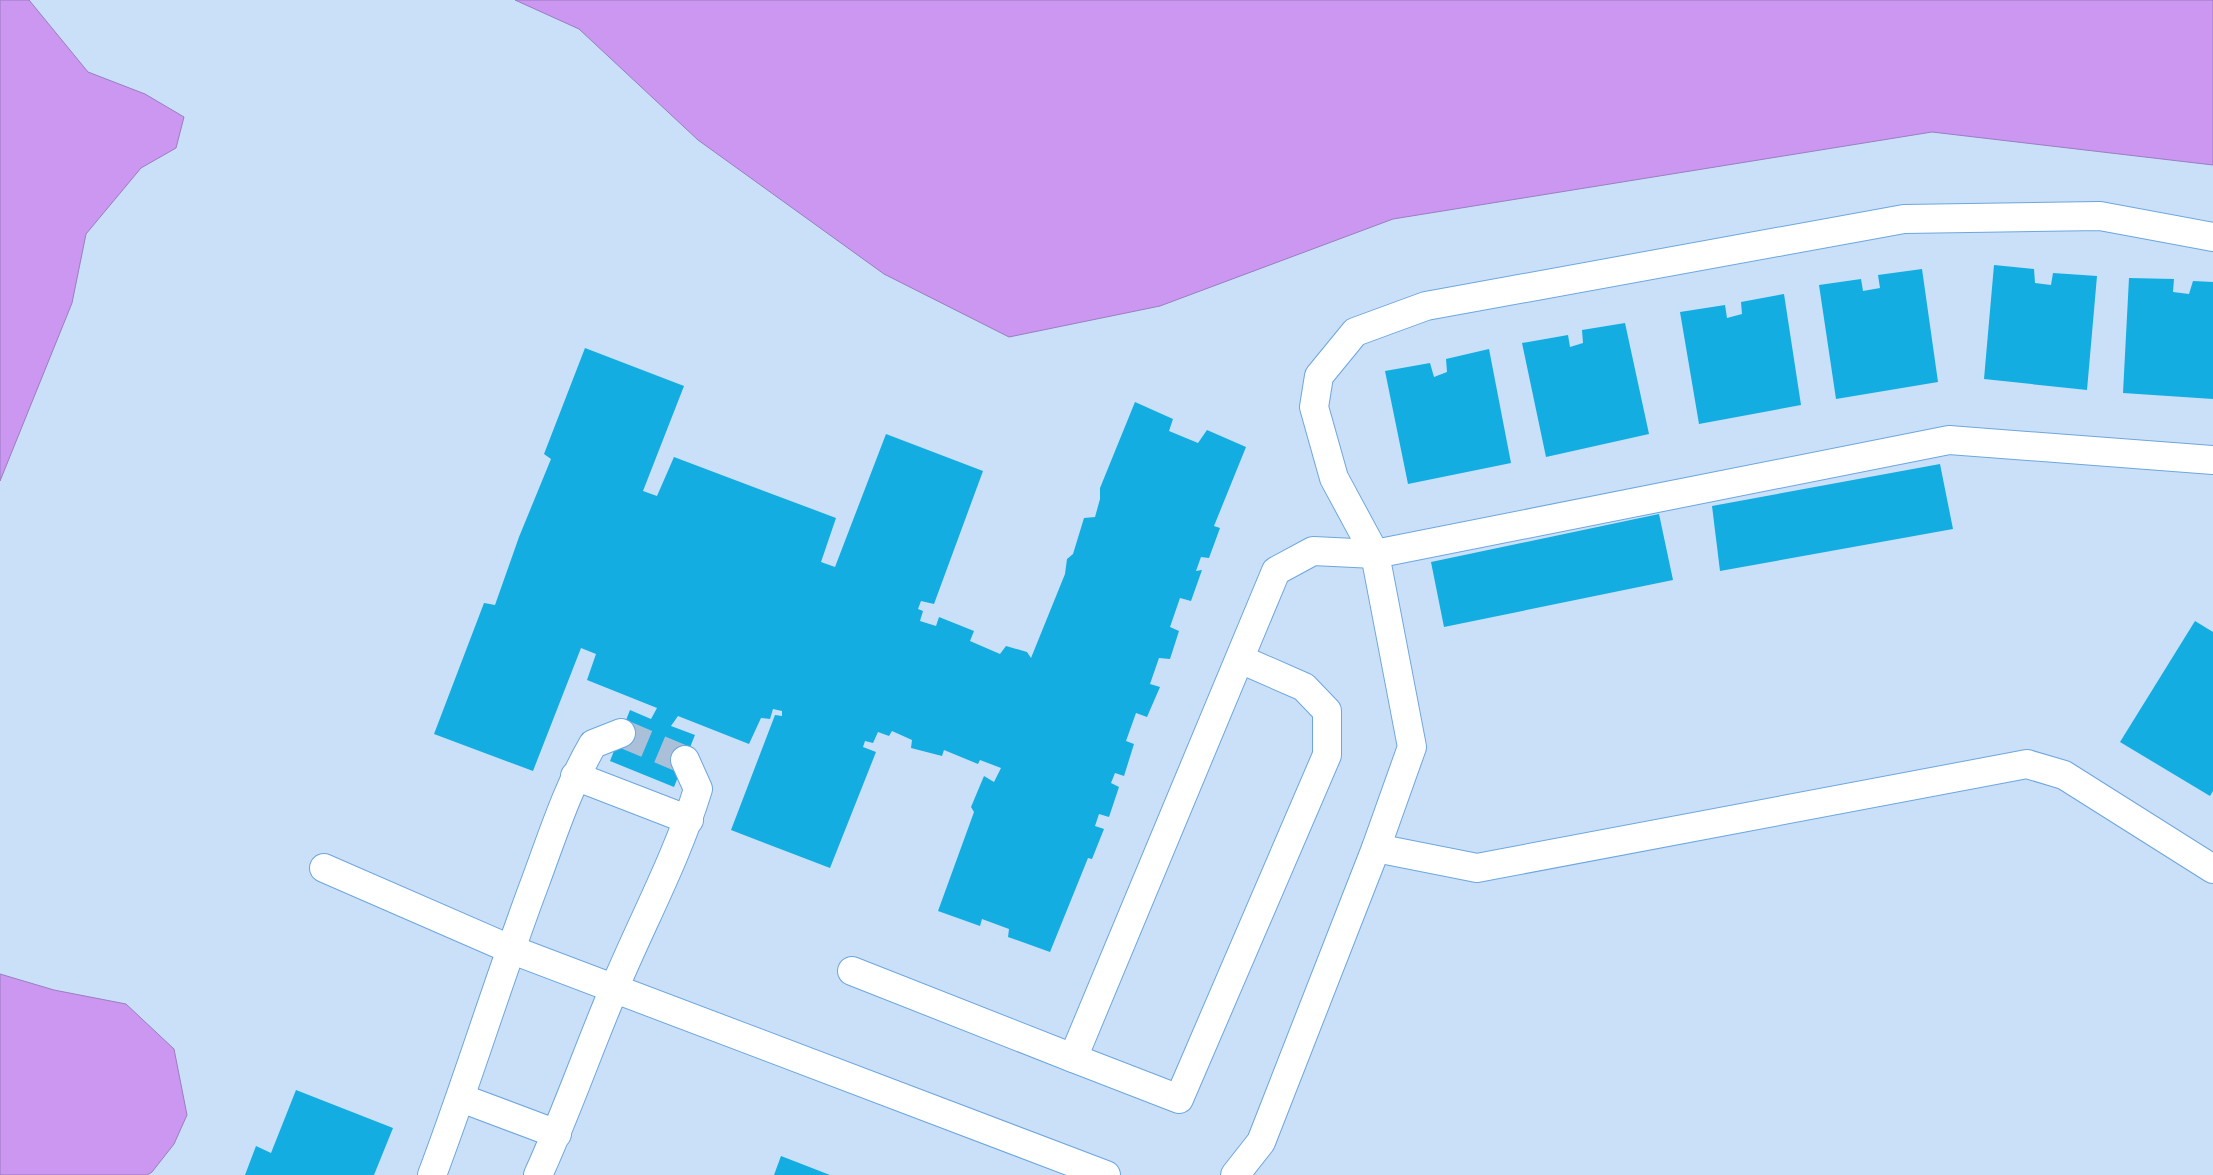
<svg xmlns="http://www.w3.org/2000/svg" width="2213" height="1175" font-family="'Golos Text',sans-serif">
	<style>
		.water { fill: #cb97f1; stroke: #9a7dc3 }
		.building { fill: #13ade2 }
		.lines { fill: none; stroke-linecap: round; stroke-linejoin: round }
		.minor-tunnel { stroke: #a9c0d8; stroke-width: 28; stroke-dasharray: 28 14; stroke-linecap: butt }
		.minor-casing { stroke: #6da6df; stroke-width: 30 }
		.minor { stroke: #fff; stroke-width: 28 }
	</style>
	<rect width="100%" height="100%" fill="#c9e0f8"/>
	<g class="water">
		<polygon points="0,0 29,0 88,72 145,94 184,117 176,148 141,168 86,234 72,303 0,481"/>
		<polygon points="515,0 2213,0 2213,165 1932,132 1393,219 1160,306 1009,337 884,274 698,140 579,29"/>
		<polygon points="0,974 54,990 126,1004 174,1049 187,1115 174,1144 152,1172 147,1175 0,1175"/>
	</g>
	<g class="building">
		<polygon points="1994,265 2034,269 2035,283 2051,285 2053,273 2097,276 2087,390 1984,379"/>
		<polygon points="1922,269 1938,382 1836,399 1819,285 1861,279 1863,291 1880,288 1878,275"/>
		<polygon points="2129,278 2174,279 2173,292 2189,294 2193,281 2213,282 2213,399 2123,393"/>
		<polygon points="1784,294 1801,405 1699,424 1680,312 1725,305 1727,318 1742,314 1741,302"/>
		<polygon points="1625,323 1649,434 1546,457 1522,343 1568,335 1570,347 1583,343 1582,330"/>
		<polygon points="585,348 684,386 643,491 657,496 674,457 836,518 821,562 835,567 886,434 983,471 934,604 921,601 918,609 923,611 920,621 936,626 939,617 974,631 970,641 1000,654 1006,646 1027,652 1031,658 1065,574 1067,559 1073,554 1084,518 1095,517 1100,499 1100,488 1135,402 1173,419 1169,431 1198,443 1207,430 1246,447 1214,526 1220,528 1209,558 1201,557 1196,571 1202,570 1191,601 1180,598 1170,627 1179,631 1170,659 1159,658 1150,684 1160,687 1147,717 1136,713 1126,741 1134,744 1124,776 1115,773 1111,783 1119,787 1109,817 1099,814 1095,826 1104,829 1092,859 1088,858 1050,952 1008,937 1009,929 982,919 980,926 938,911 974,812 971,807 984,776 994,782 1001,768 980,760 978,764 944,750 942,756 911,748 912,740 892,731 889,736 878,732 873,743 865,741 863,747 876,752 830,868 731,830 775,715 782,716 782,711 773,709 770,719 761,718 749,744 678,716 671,726 695,735 674,787 610,761 630,710 651,719 657,708 587,680 596,654 581,648 533,771 434,734 484,603 495,605 519,537 551,459 544,454"/>
		<polygon points="1489,349 1511,463 1408,484 1385,371 1430,363 1434,377 1447,372 1446,359"/>
		<polygon points="1940,464 1953,529 1720,571 1712,506"/>
		<polygon points="1659,514 1673,580 1444,627 1431,562"/>
		<polygon points="2195,621 2213,632 2213,791 2210,796 2120,742"/>
		<polygon points="296,1090 393,1128 374,1175 245,1175 256,1146 271,1153"/>
		<polygon points="781,1156 830,1175 774,1175"/>
	</g>
	<g class="lines">
		<polyline class="minor-tunnel" points="621,733 685,760"/>
		<g class="minor-casing">
			<g id="minor">
				<polyline points="575,776 689,820"/>
				<polyline points="1376,848 1477,868 2027,764 2064,775 2213,869"/>
				<polyline points="324,868 510,949 1106,1175"/>
				<polyline points="852,971 1073,1058 1276,571 1313,551 1375,554 1949,440 2213,460"/>
				<polyline points="1073,1058 1179,1099 1327,755 1327,711 1304,687 1240,659"/>
				<polyline points="461,1098 557,1134"/>
				<path d="M432 1175C469 1077 499 978 536 880 553 834 568 787 593 744L621 733"/>
				<path d="M538 1175C566 1114 588 1050 614 989 642 922 677 858 698 789L685 760"/>
				<polyline points="1235,1175 1261,1142 1376,848 1412,747 1375,554 1334,478 1314,407 1319,376 1355,332 1426,306 1904,219 2100,216 2213,237"/>
			</g>
		</g>
		<use href="#minor" class="minor"/>
	</g>
</svg>
